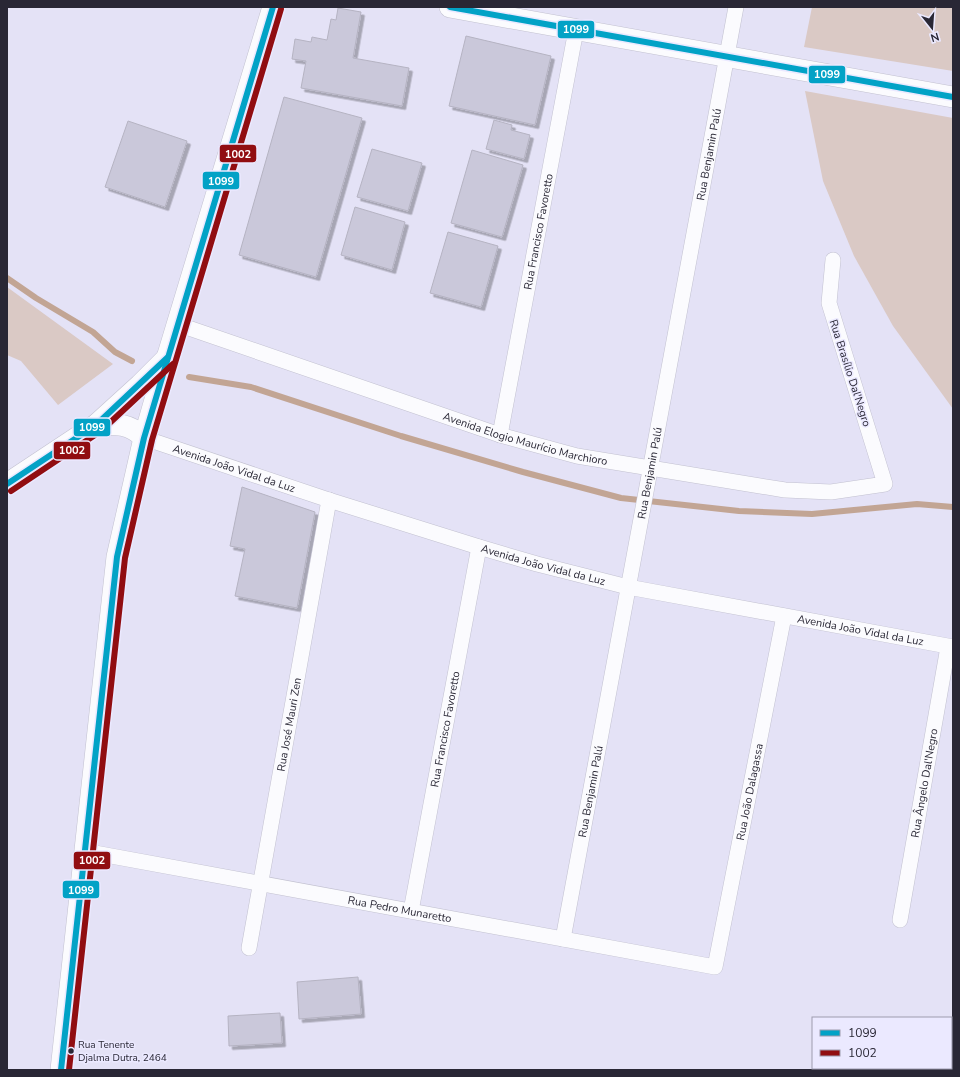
<svg xmlns="http://www.w3.org/2000/svg" width="960" height="1077" font-family="'Nunito Sans',sans-serif">
	<style>
		.green { fill: #dac9c5 }
		.lines { fill: none; stroke-linecap: round; stroke-linejoin: round }
		.stream { stroke: #c2a594; stroke-width: 6 }
		.building { fill: #cac8da; stroke: #b5b3c2; filter: url(#shadow) }
		.street-casing { stroke: #c2c1d0; stroke-width: 16 }
		.secondary-casing { stroke: #c2c1d0; stroke-width: 22 }
		.street { stroke: #fbfbfe; stroke-width: 15 }
		.secondary { stroke: #fbfbfe; stroke-width: 21 }
		.bus-1-casing { stroke: #ebe9ff; stroke-width: 9 }
		.bus-2-casing { stroke: #ebe9ff; stroke-width: 9 }
		.bus-1 { stroke: #02a2c6; stroke-width: 6 }
		.bus-2 { stroke: #910d11; stroke-width: 6 }
		.bus-dot { fill: #292735; stroke: #ebe9ff; stroke-width: 1.5 }
		.labels { text-anchor: middle; dominant-baseline: central; stroke-width: 3; stroke-linejoin: round; paint-order: stroke }
		.bus-label { font-size: 10px; fill: #292735; stroke: #ebe9ff; text-anchor: start }
		.street-label { font-size: 11px; fill: #292735; stroke: #ebe9ff }
		.line-badge { stroke: #ebe9ff; stroke-width: 1.5 }
		.badge-label { font-size: 11px; text-anchor: middle; font-weight: bold; fill: #fff }
	</style>
	<defs>
		<filter id="shadow"><feDropShadow dx="3.5" dy="3.5" stdDeviation="0" flood-color="#0004"/></filter>
	</defs>
	<rect width="100%" height="100%" fill="#e4e2f6"/>
	<g class="green">
		<polygon points="812,7 953,7 953,71 804,47"/>
		<polygon points="805,91 953,118 953,409 893,326 854,256 823,181"/>
		<polygon points="7,287 113,364 58,405 21,361 7,355"/>
	</g>
	<g class="lines">
		<g class="stream">
			<polyline points="7,278 36,298 93,332 115,352 132,361"/>
			<polyline points="189,377 251,387 401,436 523,472 621,498 739,511 812,514 917,504 953,507"/>
		</g>
	</g>
	<g class="building">
		<polygon points="338,8 361,12 353,58 409,68 402,106 301,88 306,61 292,59 295,39 311,42 312,37 327,40 331,19 336,20"/>
		<polygon points="466,36 551,56 535,125 449,106"/>
		<polygon points="284,97 362,118 316,277 239,255"/>
		<polygon points="494,120 512,125 511,130 530,135 524,159 486,149"/>
		<polygon points="128,121 187,141 165,207 105,187"/>
		<polygon points="372,149 422,163 408,211 357,197"/>
		<polygon points="472,150 523,165 502,237 451,223"/>
		<polygon points="355,207 405,222 392,270 341,255"/>
		<polygon points="448,232 498,246 481,307 430,293"/>
		<polygon points="242,487 315,512 297,608 235,596 245,549 230,546"/>
		<polygon points="358,977 361,1014 299,1019 297,982"/>
		<polygon points="280,1013 282,1043 229,1046 228,1016"/>
	</g>
	<g class="lines">
		<g class="street-casing">
			<g id="street">
				<path id="s1" d="M177 324 500 435 577 456 785 490 831 492 885 484 829 303 833 260"/>
				<path id="s2" d="M500 435 576 30"/>
				<path id="s3" d="M144 438 329 500 479 547 537 564 628 587 953 647"/>
				<path id="s4" d="M84 851 715 967 784 616"/>
				<path id="s5" d="M411 911 479 547"/>
				<path id="s6" d="M900 920 948 647"/>
				<path id="s7" d="M563 939 736 7"/>
				<path id="s8" d="M249 948 329 500"/>
			</g>
		</g>
		<g class="secondary-casing">
			<g id="secondary">
				<polyline points="450,7 953,97"/>
				<path d="M96 425C116 424 130 423 144 438"/>
				<polyline points="7,484 96,425 140,385 165,360"/>
				<polyline points="61,1070 117,557 144,438 167,358 273,7"/>
			</g>
		</g>
		<use href="#street" class="street"/>
		<use href="#secondary" class="secondary"/>
		<g class="bus-1-casing">
			<g id="bus-1">
				<polyline points="450,7 953,97"/>
				<polyline points="7,484 96,425 167,358"/>
				<polyline points="61,1070 117,557 144,438 273,7"/>
			</g>
		</g>
		<g class="bus-2-casing">
			<g id="bus-2">
				<polyline points="11,491 101,431 173,364"/>
				<polyline points="69,1070 125,558 152,440 281,9"/>
			</g>
		</g>
		<use href="#bus-1" class="bus-1"/>
		<use href="#bus-2" class="bus-2"/>
	</g>
	<circle class="bus-dot" cx="71" cy="1051" r="3.5"/>
	<g class="labels">
		<g class="bus-label">
			<text x="78" y="1045">Rua Tenente<tspan x="78" dy="13">Djalma Dutra, 2464</tspan></text>
		</g>
		<g class="street-label">
			<text stroke="none"><textPath href="#s7" startOffset="798">Rua Benjamin Palú</textPath></text>
			<text stroke="none"><textPath href="#s2" startOffset="207">Rua Francisco Favoretto</textPath></text>
			<text transform="translate(850 373) rotate(72)">Rua Brasílio Dal'Negro</text>
			<text stroke="none"><textPath href="#s1" startOffset="367">Avenida Elogio Maurício Marchioro</textPath></text>
			<text stroke="none"><textPath href="#s3" startOffset="95">Avenida João Vidal da Luz</textPath></text>
			<text stroke="none"><textPath href="#s7" startOffset="474">Rua Benjamin Palú</textPath></text>
			<text stroke="none"><textPath href="#s3" startOffset="419">Avenida João Vidal da Luz</textPath></text>
			<text stroke="none"><textPath href="#s3" startOffset="743">Avenida João Vidal da Luz</textPath></text>
			<text stroke="none"><textPath href="#s8" startOffset="227">Rua José Mauri Zen</textPath></text>
			<text stroke="none"><textPath href="#s5" startOffset="185">Rua Francisco Favoretto</textPath></text>
			<text stroke="none"><textPath href="#s6" startOffset="139">Rua Ângelo Dal'Negro</textPath></text>
			<text stroke="none"><textPath href="#s7" startOffset="150">Rua Benjamin Palú</textPath></text>
			<text stroke="none"><textPath href="#s4" startOffset="820">Rua João Dalagassa</textPath></text>
			<text stroke="none"><textPath href="#s4" startOffset="321">Rua Pedro Munaretto</textPath></text>
		</g>
	</g>
	<g class="line-badge">
		<rect x="557" y="20" width="38" height="19" rx="4" fill="#02a2c6"/>
		<rect x="808" y="65" width="38" height="19" rx="4" fill="#02a2c6"/>
		<rect x="219" y="144" width="38" height="19" rx="4" fill="#910d11"/>
		<rect x="202" y="171" width="38" height="19" rx="4" fill="#02a2c6"/>
		<rect x="73" y="418" width="38" height="19" rx="4" fill="#02a2c6"/>
		<rect x="53" y="441" width="38" height="19" rx="4" fill="#910d11"/>
		<rect x="73" y="851" width="38" height="19" rx="4" fill="#910d11"/>
		<rect x="62" y="880" width="38" height="19" rx="4" fill="#02a2c6"/>
	</g>
	<g class="badge-label">
		<text x="576" y="33">1099</text>
		<text x="827" y="78">1099</text>
		<text x="238" y="158">1002</text>
		<text x="221" y="185">1099</text>
		<text x="92" y="431">1099</text>
		<text x="72" y="454">1002</text>
		<text x="92" y="864">1002</text>
		<text x="81" y="894">1099</text>
	</g>
	<rect width="960" height="1077" fill="none" stroke="#292735" stroke-width="16"/>
	<rect x="812" y="1017" width="140" height="52" fill="#ebe9ff" stroke="#9d9bae"/>
	<rect x="820" y="1030" width="20" height="6" fill="#02a2c6" stroke="#9d9bae"/>
	<text x="848" y="1037" font-size="12" fill="#292735">1099</text>
	<rect x="820" y="1050" width="20" height="6" fill="#910d11" stroke="#9d9bae"/>
	<text x="848" y="1057" font-size="12" fill="#292735">1002</text>
	<g transform="translate(932 28) rotate(163)" stroke="#ebe9ff" stroke-width="3" paint-order="stroke">
	<path d="M0-3L7 15L0 10L-7 15Z" fill="#292735"/>
	<text y="-6" font-size="11" font-weight="bold" text-anchor="middle" fill="#292735">N</text>
	</g>
</svg>
